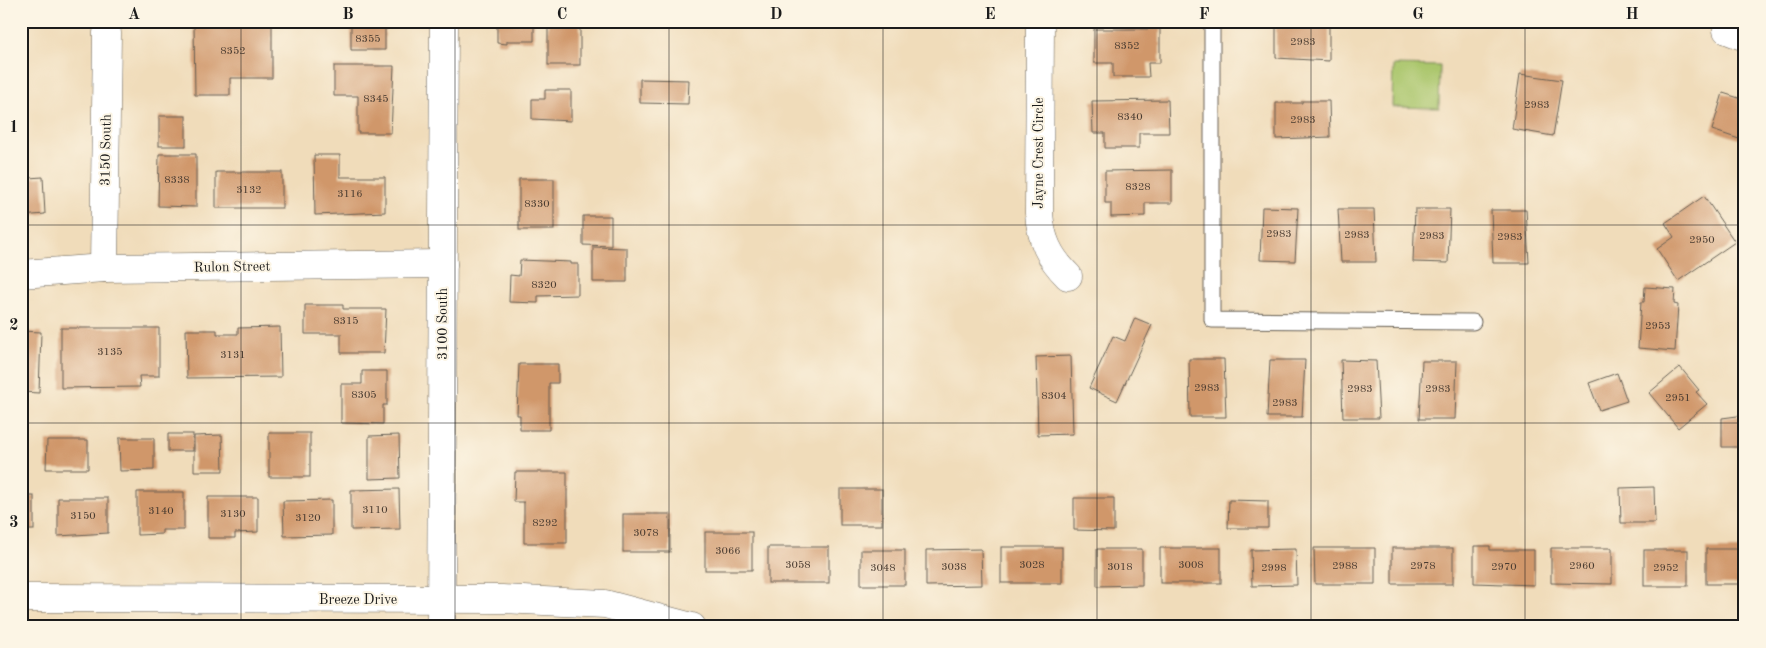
<svg xmlns="http://www.w3.org/2000/svg" width="1766" height="648" font-family="'Old Standard TT',serif">
	<style>
		.green { fill: #aac66c; stroke: #637144 }
		.building { fill: #d0976b }
		.lines { fill: none; stroke-linecap: round; stroke-linejoin: round }
		.lane-casing { stroke: #665f53; stroke-width: 17 }
		.street-casing { stroke: #665f53; stroke-width: 29 }
		.secondary-casing { stroke: #665f53; stroke-width: 29 }
		.lane { stroke: #fff; stroke-width: 15 }
		.street { stroke: #fff; stroke-width: 28 }
		.secondary { stroke: #fff; stroke-width: 28 }
		.grid { fill: none; stroke: #1c1c1c; stroke-width: 1; stroke-opacity: 0.55 }
		.labels { text-anchor: middle; dominant-baseline: central; stroke-width: 4; stroke-linejoin: round; paint-order: stroke }
		.number-label { font-size: 11px; fill: #493b30 }
		.street-label { font-size: 14px; fill: #1c1c1c; stroke: #fcf5e5 }
		.neatline { fill: none; stroke: #1c1c1c; stroke-width: 2 }
		.grid-label { font-size: 16px; text-anchor: middle; font-weight: bold; fill: #1c1c1c }
	</style>
	<rect width="100%" height="100%" fill="#fcf5e5"/>
	<filter id="ink" filterUnits="userSpaceOnUse"><feTurbulence type="fractalNoise" baseFrequency=".02" numOctaves="2"/><feDisplacementMap in="SourceGraphic" scale="10" xChannelSelector="R" yChannelSelector="G"/><feConvolveMatrix kernelMatrix="1 2 1 2 8 2 1 2 1" color-interpolation-filters="sRGB"/></filter>
	<filter id="wash" filterUnits="userSpaceOnUse"><feTurbulence type="fractalNoise" baseFrequency=".0096" numOctaves="4" result="noise"/><feDisplacementMap in="SourceGraphic" scale="20" xChannelSelector="R" yChannelSelector="G"/><feGaussianBlur stdDeviation="1.12" result="paint"/><feColorMatrix in="noise" values="0 0 0 0 0 0 0 0 0 0 0 0 0 0 0 0 0 1.4 0 .05"/><feComposite in="paint" operator="in"/></filter>
	<g filter="url(#wash)">
		<rect width="100%" height="100%" fill="#f0dcba"/>
		<polygon class="green" points="1393,65 1440,66 1439,108 1392,107"/>
		<g id="blocks">
			<g class="building">
				<polygon points="351,21 388,21 388,29 385,29 385,50 351,50"/>
				<polygon points="497,21 534,21 534,41 507,41 507,44 497,43"/>
				<rect x="548" y="22" width="32" height="43"/>
				<polygon points="1276,23 1329,26 1329,61 1276,58"/>
				<polygon points="272,24 272,78 230,78 230,95 195,95 194,25"/>
				<polygon points="1094,29 1160,29 1160,63 1148,63 1149,77 1113,77 1113,63 1094,63"/>
				<polygon points="21,41 26,41 27,120 21,120"/>
				<polygon points="334,66 394,66 391,133 358,133 358,96 334,96"/>
				<polygon points="1520,74 1562,80 1553,136 1512,129"/>
				<polygon points="640,79 689,80 688,104 640,103"/>
				<polygon points="545,90 571,90 571,121 532,119 532,99 545,99"/>
				<polygon points="1723,93 1745,100 1745,141 1712,130"/>
				<polygon points="1168,100 1169,133 1139,133 1139,148 1105,148 1105,133 1093,133 1092,101"/>
				<polygon points="1302,101 1329,101 1330,137 1276,139 1276,103 1302,103"/>
				<rect x="159" y="116" width="27" height="30"/>
				<polygon points="159,154 196,154 196,207 158,206"/>
				<polygon points="314,155 340,155 340,177 385,177 385,212 315,215"/>
				<polygon points="1172,170 1172,203 1145,203 1145,216 1111,217 1111,203 1105,203 1105,171"/>
				<rect x="216" y="172" width="66" height="36"/>
				<polygon points="28,174 28,178 43,177 45,214 21,216 21,175"/>
				<rect x="519" y="179" width="35" height="51"/>
				<polygon points="1704,196 1735,242 1678,281 1657,249 1674,237 1665,223"/>
				<polygon points="1262,207 1298,208 1295,261 1260,260"/>
				<polygon points="1338,209 1374,209 1376,262 1341,262"/>
				<polygon points="1415,209 1450,209 1448,263 1413,262"/>
				<polygon points="1491,210 1526,210 1529,263 1493,263"/>
				<polygon points="583,216 611,216 611,246 583,245"/>
				<polygon points="593,247 627,248 627,282 593,282"/>
				<polygon points="520,260 571,262 571,264 578,264 578,295 538,296 538,303 509,302 510,275 519,276"/>
				<polygon points="1645,287 1675,289 1674,304 1678,305 1675,351 1638,348 1641,302 1644,302"/>
				<polygon points="305,305 343,305 343,309 386,309 384,353 341,353 341,334 305,334"/>
				<polygon points="1135,318 1152,325 1117,401 1089,388 1113,336 1125,341"/>
				<polygon points="280,327 281,377 187,378 186,330 217,330 217,334 238,334 238,328"/>
				<polygon points="61,328 159,328 159,376 139,376 140,387 61,388"/>
				<polygon points="21,331 41,332 39,393 21,392"/>
				<polygon points="1071,356 1073,434 1038,435 1036,357"/>
				<polygon points="1189,359 1224,359 1226,417 1190,417"/>
				<polygon points="1270,360 1305,360 1302,417 1267,417"/>
				<polygon points="1341,360 1376,361 1379,418 1343,418"/>
				<polygon points="1422,361 1457,361 1455,419 1419,419"/>
				<polygon points="519,364 558,364 558,383 549,383 549,430 520,430 520,415 517,415"/>
				<polygon points="1680,367 1699,390 1696,392 1707,404 1678,428 1649,393"/>
				<polygon points="362,371 387,371 387,405 383,405 383,424 341,423 341,384 362,384"/>
				<polygon points="1617,373 1627,401 1599,410 1589,383"/>
				<polygon points="1745,415 1745,451 1739,451 1739,447 1722,447 1722,418"/>
				<rect x="269" y="433" width="41" height="44"/>
				<rect x="168" y="434" width="25" height="17"/>
				<polygon points="222,435 223,471 194,471 194,436"/>
				<polygon points="399,435 400,478 369,479 369,436"/>
				<polygon points="119,438 154,438 154,470 120,471"/>
				<polygon points="47,440 88,440 88,469 46,469"/>
				<polygon points="515,472 567,472 567,543 524,543 524,502 514,502"/>
				<polygon points="1654,487 1655,523 1621,523 1620,488"/>
				<polygon points="399,489 400,529 351,530 351,490"/>
				<rect x="840" y="489" width="42" height="36"/>
				<polygon points="137,492 184,492 184,530 162,530 162,534 137,535"/>
				<rect x="21" y="496" width="13" height="34"/>
				<polygon points="208,497 258,497 258,532 235,533 235,538 208,538"/>
				<polygon points="58,498 108,498 108,533 58,536"/>
				<polygon points="1074,498 1114,498 1114,531 1074,530"/>
				<polygon points="332,500 332,535 284,536 283,501"/>
				<polygon points="1229,500 1268,501 1268,528 1228,528"/>
				<rect x="623" y="514" width="47" height="38"/>
				<rect x="705" y="532" width="47" height="38"/>
				<polygon points="1474,546 1490,546 1490,550 1534,550 1534,585 1474,583"/>
				<rect x="768" y="547" width="61" height="36"/>
				<rect x="1001" y="547" width="61" height="36"/>
				<rect x="1160" y="548" width="61" height="35"/>
				<polygon points="1314,548 1375,548 1375,584 1315,584"/>
				<rect x="1392" y="548" width="61" height="36"/>
				<polygon points="1551,548 1612,548 1612,584 1551,583"/>
				<polygon points="981,549 982,585 926,586 926,550"/>
				<polygon points="1097,549 1142,549 1142,585 1097,586"/>
				<polygon points="1296,549 1297,585 1252,586 1251,550"/>
				<rect x="1706" y="549" width="39" height="35"/>
				<rect x="861" y="550" width="44" height="35"/>
				<rect x="1644" y="550" width="44" height="36"/>
			</g>
		</g>
	</g>
	<g filter="url(#ink)">
		<use href="#blocks" fill-opacity="0" stroke="#665f53" stroke-width="1"/>
		<g class="lines">
			<g class="lane-casing">
				<polyline id="lane" points="1212,21 1212,320 1473,322"/>
			</g>
			<g class="street-casing">
				<g id="street">
					<path d="M1040 21 1039 213C1041 240 1049 257 1068 276"/>
					<polyline points="1727,30 1745,37"/>
					<polyline points="104,268 107,33"/>
					<polyline points="21,274 104,268 443,264"/>
					<polyline points="21,598 502,599 605,604 692,627"/>
				</g>
			</g>
			<g class="secondary-casing">
				<polyline id="secondary" points="441,627 444,21"/>
			</g>
			<use href="#lane" class="lane"/>
			<use href="#street" class="street"/>
			<use href="#secondary" class="secondary"/>
		</g>
	</g>
	<path class="grid" d="M241 21V627M455 21V627M669 21V627M883 21V627M1097 21V627M1311 21V627M1525 21V627M21 225H1745M21 423H1745"/>
	<g class="labels">
		<g class="number-label">
			<text x="368" y="39">8355</text>
			<text x="1303" y="42">2983</text>
			<text x="1127" y="46">8352</text>
			<text x="233" y="51">8352</text>
			<text x="376" y="99">8345</text>
			<text x="1537" y="105">2983</text>
			<text x="1130" y="117">8340</text>
			<text x="1303" y="120">2983</text>
			<text x="177" y="180">8338</text>
			<text x="1138" y="187">8328</text>
			<text x="249" y="190">3132</text>
			<text x="350" y="194">3116</text>
			<text x="537" y="204">8330</text>
			<text x="1279" y="234">2983</text>
			<text x="1357" y="235">2983</text>
			<text x="1432" y="236">2983</text>
			<text x="1510" y="237">2983</text>
			<text x="1702" y="240">2950</text>
			<text x="544" y="285">8320</text>
			<text x="346" y="321">8315</text>
			<text x="1658" y="326">2953</text>
			<text x="110" y="352">3135</text>
			<text x="233" y="355">3131</text>
			<text x="1207" y="388">2983</text>
			<text x="1360" y="389">2983</text>
			<text x="1438" y="389">2983</text>
			<text x="364" y="395">8305</text>
			<text x="1054" y="396">8304</text>
			<text x="1678" y="398">2951</text>
			<text x="1285" y="403">2983</text>
			<text x="375" y="510">3110</text>
			<text x="161" y="511">3140</text>
			<text x="233" y="514">3130</text>
			<text x="83" y="516">3150</text>
			<text x="308" y="518">3120</text>
			<text x="545" y="523">8292</text>
			<text x="646" y="533">3078</text>
			<text x="728" y="551">3066</text>
			<text x="798" y="565">3058</text>
			<text x="1032" y="565">3028</text>
			<text x="1191" y="565">3008</text>
			<text x="1345" y="566">2988</text>
			<text x="1423" y="566">2978</text>
			<text x="1582" y="566">2960</text>
			<text x="954" y="567">3038</text>
			<text x="1120" y="567">3018</text>
			<text x="1504" y="567">2970</text>
			<text x="883" y="568">3048</text>
			<text x="1274" y="568">2998</text>
			<text x="1666" y="568">2952</text>
		</g>
		<g class="street-label">
			<text transform="translate(106 150) rotate(-89)">3150 South</text>
			<text transform="translate(1039 153) rotate(-90)">Jayne Crest Circle</text>
			<text transform="translate(232 267) rotate(-1)">Rulon Street</text>
			<text transform="translate(443 324) rotate(-90)">3100 South</text>
			<text x="358" y="600">Breeze Drive</text>
		</g>
	</g>
	<rect width="1766" height="648" fill="none" stroke="#fcf5e5" stroke-width="55"/>
	<rect x="28" y="28" width="1710" height="592" class="neatline"/>
	<g class="grid-label">
		<text x="134" y="19">A</text>
		<text x="348" y="19">B</text>
		<text x="562" y="19">C</text>
		<text x="776" y="19">D</text>
		<text x="990" y="19">E</text>
		<text x="1204" y="19">F</text>
		<text x="1418" y="19">G</text>
		<text x="1632" y="19">H</text>
		<text x="14" y="132">1</text>
		<text x="14" y="330">2</text>
		<text x="14" y="527">3</text>
	</g>
</svg>
